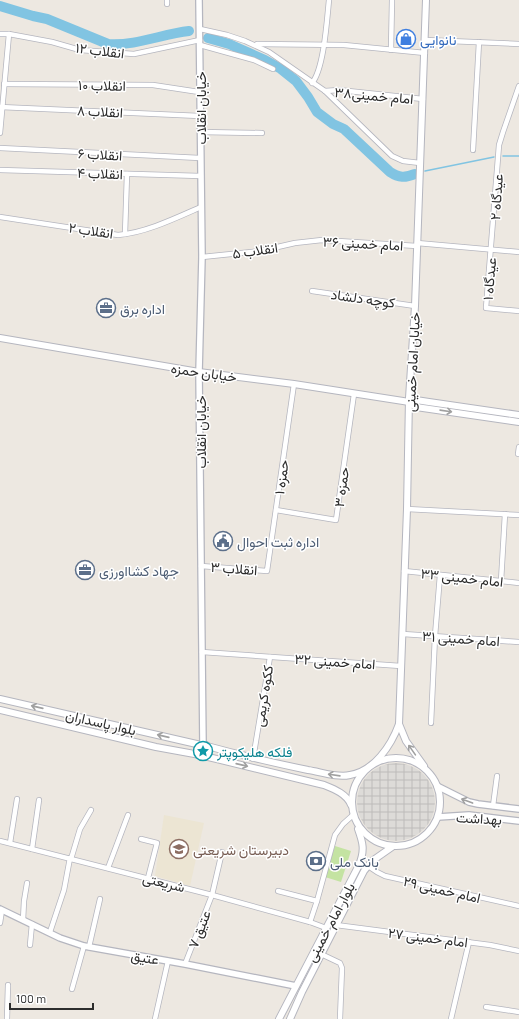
<svg xmlns="http://www.w3.org/2000/svg" width="519" height="1019" font-family="Barlow,Vazirmatn,sans-serif">
	<style>
		.education { fill: #ece5d3 }
		.pitch { fill: #c4e3a2 }
		.plaza { fill: url(#plaza-grid) }
		.lines { fill: none; stroke-linecap: round; stroke-linejoin: round }
		.stream { stroke: #81c4e2; stroke-width: 1.5 }
		.river { stroke: #81c4e2; stroke-width: 10 }
		.minor-casing { stroke: #b5b6bf; stroke-width: 6 }
		.tertiary-casing { stroke: #b5b6bf; stroke-width: 8 }
		.secondary-casing { stroke: #b5b6bf; stroke-width: 8 }
		.minor { stroke: #fff; stroke-width: 4.5 }
		.tertiary { stroke: #fff; stroke-width: 5.5 }
		.secondary { stroke: #fff; stroke-width: 6 }
		.oneway { stroke: #a0a0a0 }
		.labels { text-anchor: middle; dominant-baseline: central; stroke-width: 3; stroke-linejoin: round; paint-order: stroke }
		.shop-label { font-size: 14px; fill: #366cbe; stroke: #fff; text-anchor: start }
		.street-label { font-size: 14px; fill: #2d2d2d; stroke: #fff }
		.service-label { font-size: 14px; fill: #4e5e75; stroke: #fff; text-anchor: start }
		.culture-label { font-size: 14px; fill: #0d838f; stroke: #fff; text-anchor: start }
		.education-label { font-size: 14px; fill: #785e54; stroke: #fff; text-anchor: start }
	</style>
	<defs>
		<pattern id="plaza-grid" width="8" height="8" patternUnits="userSpaceOnUse"><rect width="8" height="8" fill="#dddbd8"/><path d="M0 4h8M4 0v8" fill="none" stroke="#bebcba"/></pattern>
	</defs>
	<rect width="100%" height="100%" fill="#ede8e1"/>
	<polygon class="education" points="164,815 204,823 190,886 155,876"/>
	<polygon class="pitch" points="335,846 351,851 341,882 325,877"/>
	<circle class="plaza" cx="396" cy="802" r="39"/>
	<g class="lines">
		<g class="stream">
			<polyline points="503,156 519,156"/>
			<polyline points="425,171 494,157"/>
		</g>
		<g class="river">
			<path d="M0 6 33 16 47 19 108 44C136 46 162 34 189 31"/>
			<path d="M208 38 229 44 265 60 281 69 296 81 308 97 317 112 333 124 344 129 390 172C399 178 405 178 415 174"/>
		</g>
		<g class="minor-casing">
			<g id="minor">
				<polyline points="167,4 167,0"/>
				<polyline points="200,29 227,35 245,41 269,52 325,91 392,156 403,161 420,163"/>
				<polyline points="0,34 9,34 52,42 80,50 134,54 200,40"/>
				<polyline points="425,40 519,44"/>
				<polyline points="257,44 344,45 425,53"/>
				<polyline points="200,45 254,60 273,69"/>
				<polyline points="391,50 392,0"/>
				<path d="M312 83C324 69 327 19 329 0"/>
				<polyline points="4,84 153,85 199,92"/>
				<polyline points="519,86 503,132 499,145 486,308 519,311"/>
				<polyline points="325,91 339,90 423,99"/>
				<polyline points="0,107 200,116"/>
				<polyline points="200,132 262,133"/>
				<polyline points="0,133 9,34"/>
				<polyline points="0,148 200,158"/>
				<polyline points="473,150 479,42"/>
				<polyline points="0,170 201,176"/>
				<path d="M0 217 118 235C145 233 176 218 201 207"/>
				<polyline points="125,234 127,174"/>
				<polyline points="417,243 519,252"/>
				<polyline points="202,257 260,251 295,243 322,240 417,246"/>
				<polyline points="312,291 415,306"/>
				<polyline points="518,454 519,447"/>
				<polyline points="407,509 519,515"/>
				<polyline points="276,510 336,520 354,394"/>
				<polyline points="201,566 267,571 294,384"/>
				<polyline points="404,571 519,583"/>
				<polyline points="501,581 505,514"/>
				<polyline points="403,634 519,642"/>
				<polyline points="202,652 401,666"/>
				<polyline points="431,723 435,636 440,575"/>
				<polyline points="253,759 270,657"/>
				<polyline points="493,806 497,776"/>
				<polyline points="141,839 157,843 148,878"/>
				<polyline points="0,841 212,895 310,922 326,928"/>
				<polyline points="10,843 17,799"/>
				<polyline points="32,849 39,800"/>
				<polyline points="71,859 80,829 91,810"/>
				<polyline points="368,866 377,872 385,876 519,906"/>
				<polyline points="108,868 128,815"/>
				<polyline points="278,891 317,901"/>
				<polyline points="23,920 24,901 27,883"/>
				<polyline points="310,922 317,901 335,835 343,824 353,815"/>
				<polyline points="0,923 2,910"/>
				<polyline points="336,925 490,945 519,951"/>
				<polyline points="50,932 64,890 70,858"/>
				<polyline points="30,945 32,924"/>
				<polyline points="89,947 100,899"/>
				<polyline points="321,954 340,963 342,968 340,1019"/>
				<polyline points="185,964 212,895 222,852"/>
				<polyline points="72,989 84,946"/>
				<polyline points="486,1007 519,1012"/>
				<polyline points="7,1019 8,985"/>
				<polyline points="155,1019 168,961"/>
				<polyline points="451,1019 469,942"/>
			</g>
		</g>
		<g class="tertiary-casing">
			<g id="tertiary">
				<polyline points="199,0 202,257 199,372 203,745"/>
				<polyline points="437,786 469,802 478,804 519,809"/>
				<polyline points="438,817 469,815 519,821"/>
				<polyline points="0,909 60,938 84,946 185,964 296,986"/>
			</g>
		</g>
		<g class="secondary-casing">
			<g id="secondary">
				<polyline points="0,338 199,372 294,384 403,401 409,402 416,407 519,422"/>
				<polyline points="409,402 416,400 429,402 519,415"/>
				<polyline points="0,699 201,745"/>
				<polyline points="0,710 156,747 200,755"/>
				<polyline points="399,724 406,741 424,766"/>
				<circle cx="203" cy="750" r="6"/>
				<path d="M207 746C240 755 274 763 308 770 321 772 337 778 350 775 374 771 391 746 399 724L407 509 409 398 415 306 426 0"/>
				<path d="M204 756 324 785C334 789 347 794 351 805"/>
				<circle cx="396" cy="802" r="44"/>
				<path d="M279 1019 359 865C365 850 363 843 358 829"/>
				<polyline points="290,1019 302,992 364,871 372,861 392,847"/>
			</g>
		</g>
		<use href="#minor" class="minor"/>
		<use href="#tertiary" class="tertiary"/>
		<use href="#secondary" class="secondary"/>
	</g>
	<defs><path id="oneway-shaft" d="M-6 0H5M1.5-3L5.5 0L1.5 3" fill="none" stroke-width="1.6" stroke-linecap="round" stroke-linejoin="round"/></defs>
	<g class="oneway">
		<use href="#oneway-shaft" transform="translate(446 411) rotate(8)"/>
		<use href="#oneway-shaft" transform="translate(37 707) rotate(-167)"/>
		<use href="#oneway-shaft" transform="translate(163 736) rotate(-167)"/>
		<use href="#oneway-shaft" transform="translate(412 750) rotate(-125)"/>
		<use href="#oneway-shaft" transform="translate(242 765) rotate(13)"/>
		<use href="#oneway-shaft" transform="translate(334 775) rotate(-172)"/>
		<use href="#oneway-shaft" transform="translate(467 801) rotate(-160)"/>
	</g>
	<defs>
		<g id="shop-ring" transform="scale(1)"><circle r="9.5" fill="#fff" stroke="#3f7fe0" stroke-width="1.5"/><path d="M-5-2.5h2.3a2.7 3.5 0 0 1 5.4 0H5L5.5 6h-11ZM-1.5-2.5h3a1.5 2.3 0 0 0-3 0Z" fill="#3f7fe0"/></g>
		<g id="office-ring" transform="scale(1)"><circle r="9.5" fill="#fff" stroke="#5c6f8a" stroke-width="1.5"/><path d="M-6-3h4V-5.5h4V-3h4V5H-6ZM-1-4.5V-3h2v-1.5ZM-6 0V1H6V0Z" fill="#5c6f8a"/></g>
		<g id="civic-ring" transform="scale(1)"><circle r="9.5" fill="#fff" stroke="#5c6f8a" stroke-width="1.5"/><path d="M-.6-6.5H3V-4.5H.6V-3L4-1V1h2V6H-6V1h2V-1L-.6-3ZM-1.2 2.5V6h2.4V2.5Z" fill="#5c6f8a"/></g>
		<g id="sight-ring" transform="scale(1)"><circle r="9.5" fill="#fff" stroke="#0f9aa8" stroke-width="1.5"/><path d="M0-6L1.8-2.2L6-1.7L2.9 1.2L3.7 5.4L0 3.3L-3.7 5.4L-2.9 1.2L-6-1.7L-1.8-2.2Z" fill="#0f9aa8"/></g>
		<g id="school-ring" transform="scale(1)"><circle r="9.5" fill="#fff" stroke="#8d6e63" stroke-width="1.5"/><path d="M0-5L7-2L0 1L-7-2ZM-4 1L0 2.5L4 1V4Q0 6-4 4Z" fill="#8d6e63"/></g>
		<g id="bank-ring" transform="scale(1)"><circle r="9.5" fill="#fff" stroke="#5c6f8a" stroke-width="1.5"/><path d="M-6-4H6V4H-6ZM0-2.3a2.3 2.3 0 1 0 0 4.6a2.3 2.3 0 1 0 0-4.6Z" fill="#5c6f8a"/></g>
	</defs>
	<g fill-rule="evenodd">
		<use href="#shop-ring" x="406" y="39"/>
		<use href="#office-ring" x="106" y="308"/>
		<use href="#civic-ring" x="223" y="541"/>
		<use href="#office-ring" x="85" y="570"/>
		<use href="#sight-ring" x="203" y="751"/>
		<use href="#school-ring" x="179" y="849"/>
		<use href="#bank-ring" x="316" y="861"/>
	</g>
	<g class="labels">
		<g class="shop-label">
			<text x="420" y="39">نانوایی</text>
		</g>
		<g class="street-label">
			<text transform="translate(100 50) rotate(7)">انقلاب ۱۲</text>
			<text transform="translate(102 85) rotate(1)">انقلاب ۱۰</text>
			<text transform="translate(374 95) rotate(5)">امام خمینی۳۸</text>
			<text transform="translate(200 108) rotate(-90)">خیابان انقلاب</text>
			<text transform="translate(100 111) rotate(3)">انقلاب ۸</text>
			<text transform="translate(100 154) rotate(3)">انقلاب ۶</text>
			<text transform="translate(100 173) rotate(2)">انقلاب ۴</text>
			<text transform="translate(496 197) rotate(-86)">عیدگاه ۲</text>
			<text transform="translate(91 230) rotate(8)">انقلاب ۲</text>
			<text transform="translate(363 243) rotate(3)">امام خمینی ۳۶</text>
			<text transform="translate(255 250) rotate(-8)">انقلاب ۵</text>
			<text transform="translate(489 279) rotate(-85)">عیدگاه ۱</text>
			<text transform="translate(363 298) rotate(8)">کوچه دلشاد</text>
			<text transform="translate(412 362) rotate(-87)">خیابان امام خمینی</text>
			<text transform="translate(204 372) rotate(8)">خیابان حمزه</text>
			<text transform="translate(200 432) rotate(-90)">خیابان انقلاب</text>
			<text transform="translate(281 477) rotate(-82)">حمزه ۱</text>
			<text transform="translate(341 487) rotate(-82)">حمزه ۳</text>
			<text transform="translate(234 568) rotate(4)">انقلاب ۳</text>
			<text transform="translate(462 577) rotate(6)">امام خمینی ۳۳</text>
			<text transform="translate(461 638) rotate(4)">امام خمینی ۳۱</text>
			<text transform="translate(335 661) rotate(4)">امام خمینی ۳۲</text>
			<text transform="translate(263 696) rotate(-81)">ککوه کریمی</text>
			<text transform="translate(101 722) rotate(13)">بلوار پاسداران</text>
			<text transform="translate(479 818) rotate(3)">بهداشت</text>
			<text transform="translate(164 882) rotate(14)">شریعتی</text>
			<text transform="translate(442 889) rotate(13)">امام خمینی ۲۹</text>
			<text transform="translate(330 922) rotate(-62)">بلوار امام خمینی</text>
			<text transform="translate(199 929) rotate(-69)">عتیق ۷</text>
			<text transform="translate(428 937) rotate(7)">امام خمینی ۲۷</text>
			<text transform="translate(145 957) rotate(10)">عتیق</text>
		</g>
		<g class="service-label">
			<text x="120" y="308">اداره برق</text>
			<text x="237" y="541">اداره ثبت احوال</text>
			<text x="99" y="570">جهاد کشااورزی</text>
			<text x="330" y="861">بانک ملی</text>
		</g>
		<g class="culture-label">
			<text x="217" y="751">فلکه هلیکوپتر</text>
		</g>
		<g class="education-label">
			<text x="193" y="849">دبیرستان شریعتی</text>
		</g>
	</g>
	<path d="M10 1003v6h83v-6" fill="none" stroke="#2d2d2d" stroke-width="2"/>
	<text x="16" y="1003" font-size="12" fill="#2d2d2d" stroke="#ffffff" stroke-width="3" paint-order="stroke">100 m</text>
</svg>
